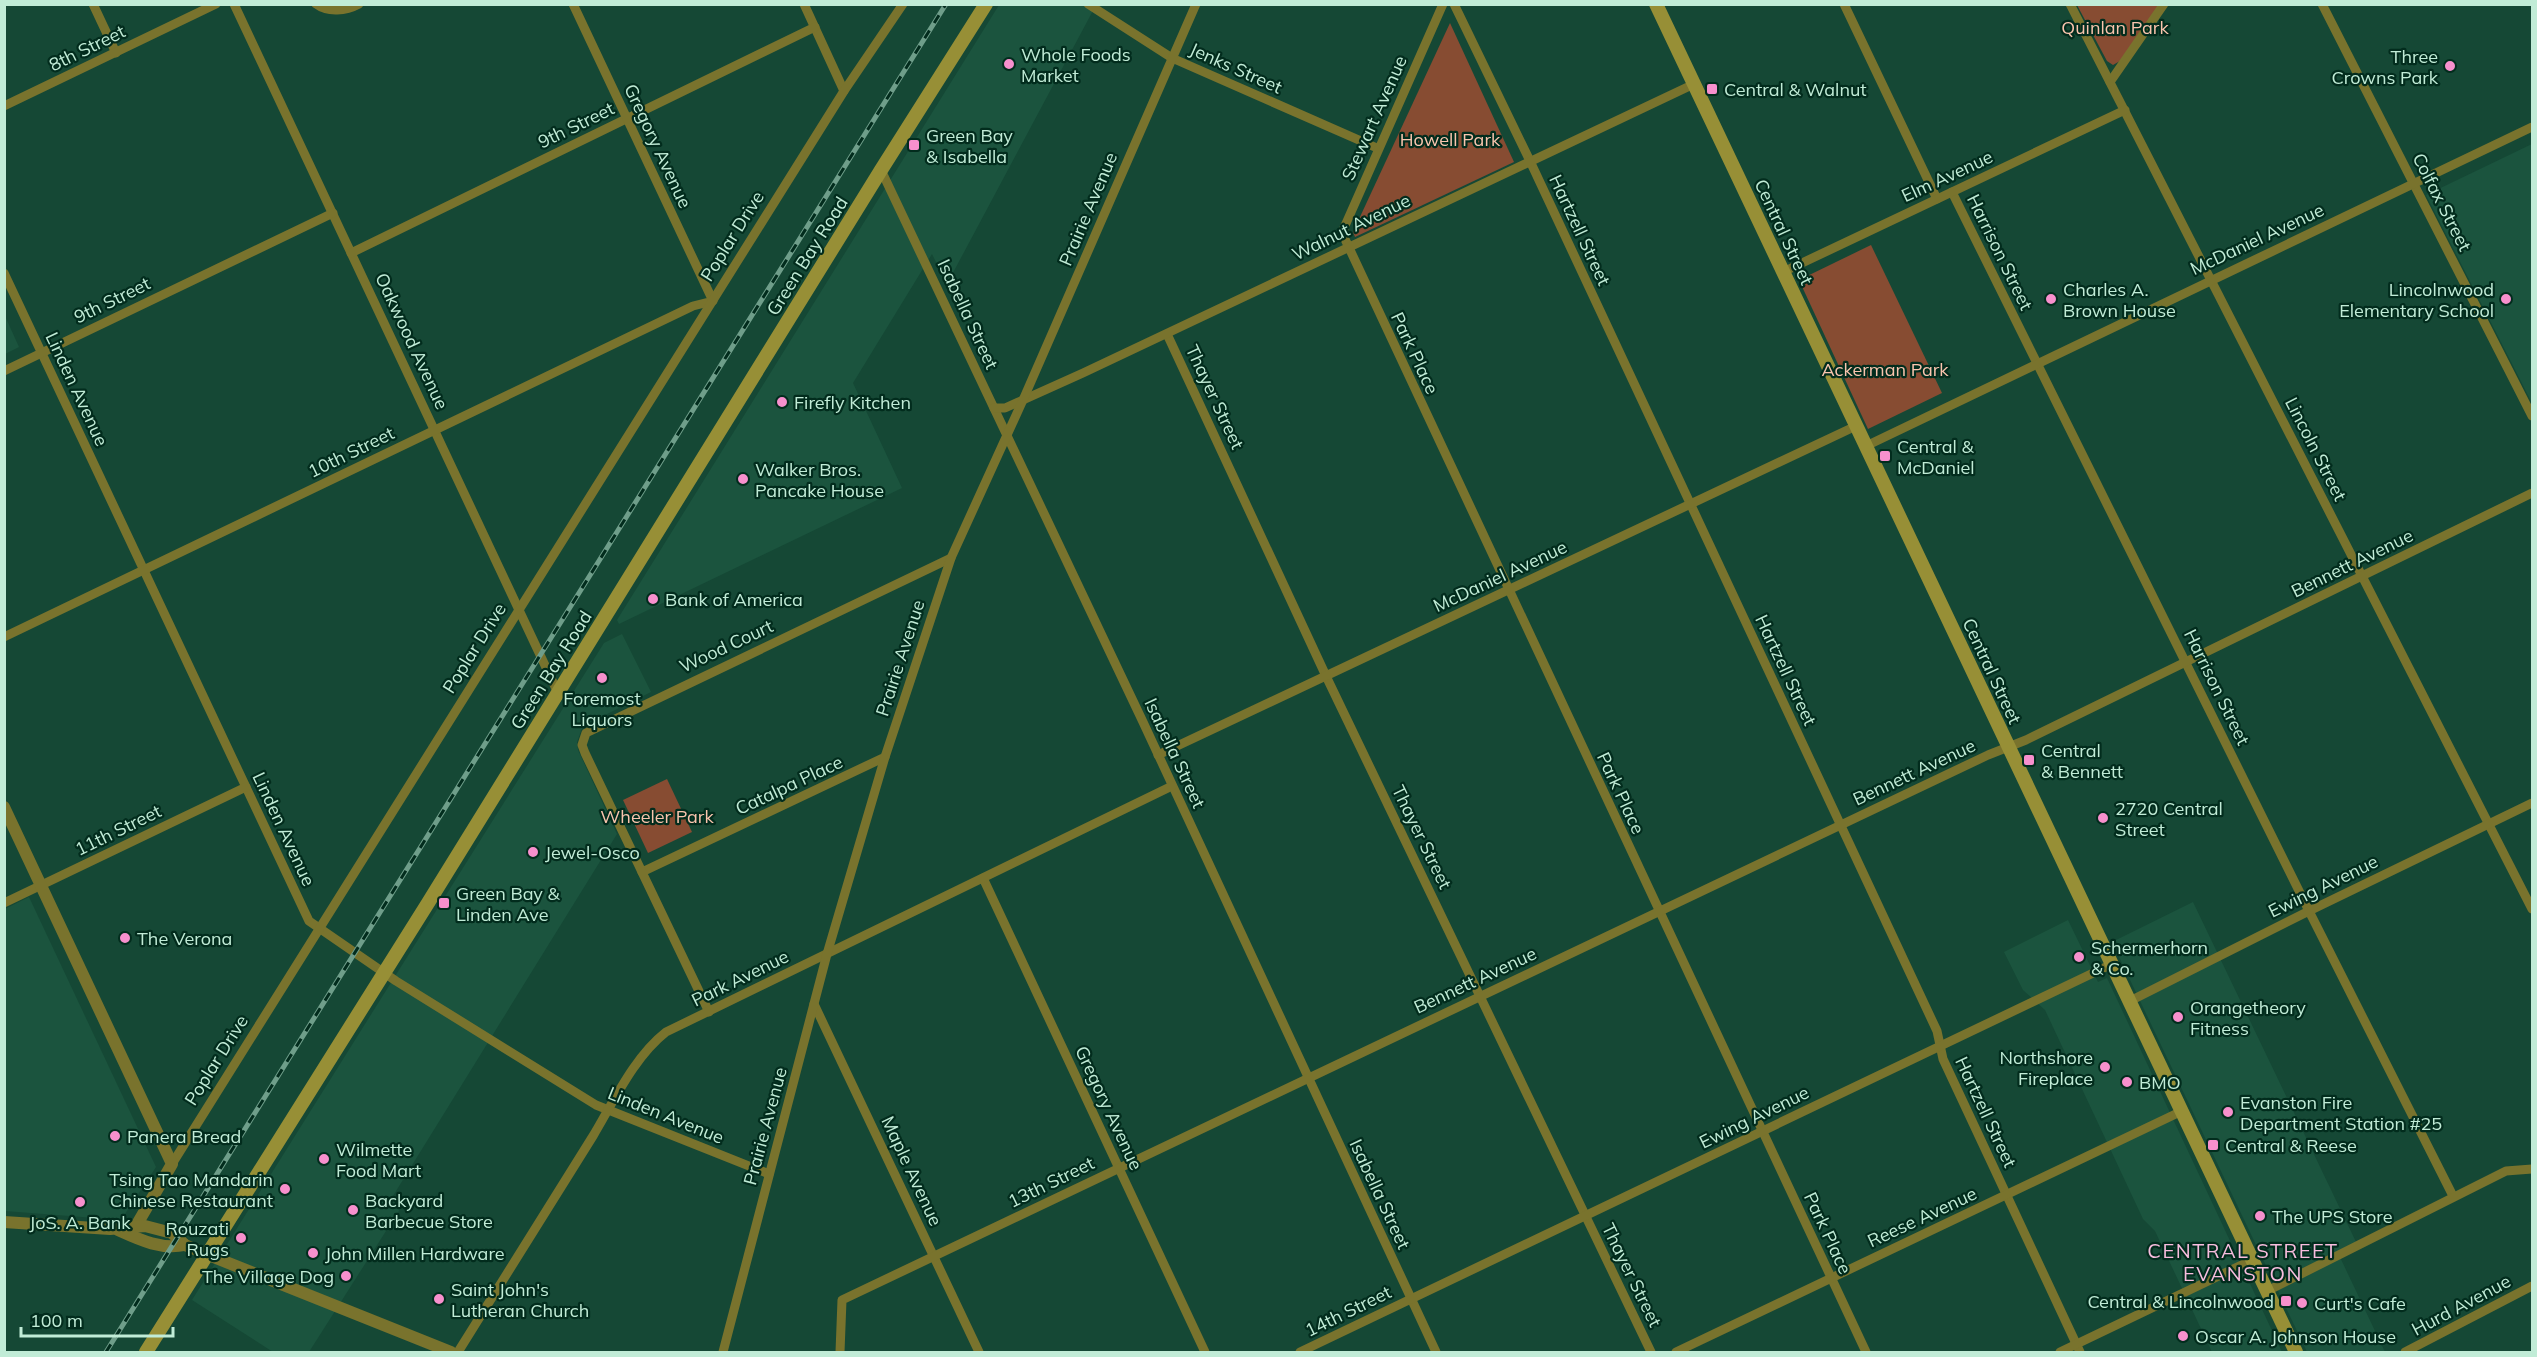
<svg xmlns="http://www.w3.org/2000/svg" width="2537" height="1357" font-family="Mulish,sans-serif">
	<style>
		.built { fill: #1b543e }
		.green { fill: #874c32 }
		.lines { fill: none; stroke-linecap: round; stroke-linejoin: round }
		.minor { stroke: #79732d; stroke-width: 9 }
		.tertiary { stroke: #79732d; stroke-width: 12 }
		.secondary { stroke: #978f36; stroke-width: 14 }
		.rail-casing { stroke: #6f9e8a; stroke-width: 5 }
		.rail { stroke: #022c1d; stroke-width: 3; stroke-dasharray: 9; stroke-linecap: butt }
		.poi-dot { fill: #f790cd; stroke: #022c1d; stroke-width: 2 }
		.labels { text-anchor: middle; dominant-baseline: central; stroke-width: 4.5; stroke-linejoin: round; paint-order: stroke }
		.park-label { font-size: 18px; fill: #fac5ae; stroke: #022c1d }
		.street-label { font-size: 18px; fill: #c1ecd7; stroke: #022c1d }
		.poi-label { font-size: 18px; fill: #c1ecd7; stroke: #022c1d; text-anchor: start }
		.neighbourhood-label { font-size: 20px; letter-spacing: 1.5px; fill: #f8bdde; stroke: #022c1d }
	</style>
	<rect width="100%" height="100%" fill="#154835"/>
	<g class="built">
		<polygon points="999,5 1096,5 947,284 932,254 853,383 902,488 619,624 617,620"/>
		<polygon points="2532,144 2532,403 2426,195"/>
		<polygon points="5,316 19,347 5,354 4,354"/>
		<polygon points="622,634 651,692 589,723 582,728 577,742 578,750 617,834 388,1204 400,1209 309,1352 273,1352 192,1300 604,643"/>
		<polygon points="29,897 156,1167 121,1220 5,1211 5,909"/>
		<polygon points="2193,902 2357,1244 2338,1253 2385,1352 2307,1352 2112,942"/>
		<polygon points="2068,920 2098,982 2107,978 2282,1352 2212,1352 2155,1231 2143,1219 2045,1010 2023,990 2004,952"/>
	</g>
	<g class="green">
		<polygon points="2077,5 2159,5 2120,61 2113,65 2107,61"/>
		<polygon points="1450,23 1514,162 1355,237 1353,232"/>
		<polygon points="1871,245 1942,393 1868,429 1799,280"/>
		<polygon points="667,779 692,832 648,853 623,800"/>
	</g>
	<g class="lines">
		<g class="minor">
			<polyline points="93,4 116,53"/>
			<polyline points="234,4 558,693"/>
			<path d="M316 4C328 13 346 11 359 4"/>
			<polyline points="804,4 844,91"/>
			<polyline points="1088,4 1172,58 1377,148"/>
			<polyline points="1443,4 1344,228 1344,237 1866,1352"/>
			<polyline points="1454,4 1530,161 1937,1031 1943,1059 2080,1352"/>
			<polyline points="1844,4 1937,199"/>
			<polyline points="2070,4 2532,909"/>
			<polyline points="2322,4 2532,416"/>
			<polyline points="2110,82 2164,4"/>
			<polyline points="4,106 216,4"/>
			<polyline points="881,170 1143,722 1436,1352"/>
			<polyline points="1952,192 2309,911 2453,1196"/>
			<polyline points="351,253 815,27"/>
			<polyline points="1783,272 2125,110"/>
			<polyline points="4,273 309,921 396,981 596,1105 769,1174"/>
			<polyline points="1167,334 1326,676 1651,1352"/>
			<polyline points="4,371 333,213"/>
			<polyline points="994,408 1005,408 1083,373 1694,84"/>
			<polyline points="1866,446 2532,127"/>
			<polyline points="4,637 693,306 713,301 573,4"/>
			<polyline points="1158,755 1856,426"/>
			<polyline points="642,872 885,757"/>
			<polyline points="983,878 1205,1352"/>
			<polyline points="4,903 246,787"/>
			<polyline points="2130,1001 2309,911 2532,803"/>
			<polyline points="814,1004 979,1352"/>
			<polyline points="709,1012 585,753 582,745 586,733 951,558"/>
			<polyline points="172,1164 844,91 903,4"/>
			<polyline points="2267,1291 2506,1171 2532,1169"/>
			<path d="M458 1352C503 1280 548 1208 593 1136 614 1101 634 1057 666 1032L1172 786"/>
			<polyline points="723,1352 827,954 885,757 951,558 1023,400 1196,4"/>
			<polyline points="840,1352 842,1300 1988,755 2026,740 2532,493"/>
			<polyline points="1300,1352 2112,964"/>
			<polyline points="1676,1352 2182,1111"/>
			<polyline points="2060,1352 2252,1260"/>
			<polyline points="2405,1352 2532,1286"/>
		</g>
		<g class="tertiary">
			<polyline points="4,807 172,1164 136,1226"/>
			<polyline points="4,1222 110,1229 145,1226 172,1233 185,1245 206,1254 451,1352"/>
			<path d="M118 1230C140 1240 161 1250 185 1245"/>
		</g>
		<g class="secondary">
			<polyline points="1656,4 2296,1352"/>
			<polyline points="146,1352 428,903 881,170 986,4"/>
		</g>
		<g class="rail-casing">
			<polyline id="rail" points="106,1352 946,4"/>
		</g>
		<use href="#rail" class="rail"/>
	</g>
	<g class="poi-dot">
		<circle cx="1009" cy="64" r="6"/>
		<circle cx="2450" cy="66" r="6"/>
		<rect x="1706" y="83" width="12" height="12" rx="3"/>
		<rect x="908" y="139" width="12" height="12" rx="3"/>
		<circle cx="2051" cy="299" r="6"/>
		<circle cx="2506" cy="299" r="6"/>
		<circle cx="782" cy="402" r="6"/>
		<rect x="1879" y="450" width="12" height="12" rx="3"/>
		<circle cx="743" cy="479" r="6"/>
		<circle cx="653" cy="599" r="6"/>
		<circle cx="602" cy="678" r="6"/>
		<rect x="2023" y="754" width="12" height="12" rx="3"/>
		<circle cx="2103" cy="818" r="6"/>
		<circle cx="533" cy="852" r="6"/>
		<rect x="438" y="897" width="12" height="12" rx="3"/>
		<circle cx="125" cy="938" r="6"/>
		<circle cx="2079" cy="957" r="6"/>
		<circle cx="2178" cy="1017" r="6"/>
		<circle cx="2105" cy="1067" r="6"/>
		<circle cx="2127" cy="1082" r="6"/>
		<circle cx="2228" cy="1112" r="6"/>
		<circle cx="115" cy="1136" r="6"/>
		<rect x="2207" y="1139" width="12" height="12" rx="3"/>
		<circle cx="324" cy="1159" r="6"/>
		<circle cx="285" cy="1189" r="6"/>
		<circle cx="80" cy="1202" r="6"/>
		<circle cx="353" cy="1210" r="6"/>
		<circle cx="2260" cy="1216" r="6"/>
		<circle cx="241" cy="1238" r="6"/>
		<circle cx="313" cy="1253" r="6"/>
		<circle cx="346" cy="1276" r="6"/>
		<circle cx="439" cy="1299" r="6"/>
		<rect x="2280" y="1295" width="12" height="12" rx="3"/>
		<circle cx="2302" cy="1303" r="6"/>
		<circle cx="2183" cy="1336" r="6"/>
	</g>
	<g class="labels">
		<g class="park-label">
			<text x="2115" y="27">Quinlan Park</text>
			<text x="1450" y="139">Howell Park</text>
			<text x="1885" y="369">Ackerman Park</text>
			<text x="657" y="816">Wheeler Park</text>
		</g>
		<g class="street-label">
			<text transform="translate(87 48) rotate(-26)">8th Street</text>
			<text transform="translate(1236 68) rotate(24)">Jenks Street</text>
			<text transform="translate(1374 118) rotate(-66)">Stewart Avenue</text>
			<text transform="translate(576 125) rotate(-26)">9th Street</text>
			<text transform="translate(658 146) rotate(65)">Gregory Avenue</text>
			<text transform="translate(1947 176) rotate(-25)">Elm Avenue</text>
			<text transform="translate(2442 202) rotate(63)">Colfax Street</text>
			<text transform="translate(1088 209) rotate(-67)">Prairie Avenue</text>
			<text transform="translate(1351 227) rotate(-26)">Walnut Avenue</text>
			<text transform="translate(1580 230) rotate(65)">Hartzell Street</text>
			<text transform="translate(1784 232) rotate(65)">Central Street</text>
			<text transform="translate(732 236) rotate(-58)">Poplar Drive</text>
			<text transform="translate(2257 239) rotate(-25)">McDaniel Avenue</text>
			<text transform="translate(2000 252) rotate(64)">Harrison Street</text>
			<text transform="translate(807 256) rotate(-58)">Green Bay Road</text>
			<text transform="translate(112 300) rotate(-26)">9th Street</text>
			<text transform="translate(968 314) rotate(65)">Isabella Street</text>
			<text transform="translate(412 341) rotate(65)">Oakwood Avenue</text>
			<text transform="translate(1415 353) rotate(65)">Park Place</text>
			<text transform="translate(77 389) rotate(65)">Linden Avenue</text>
			<text transform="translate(1215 397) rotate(65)">Thayer Street</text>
			<text transform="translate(2316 449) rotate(63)">Lincoln Street</text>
			<text transform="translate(351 452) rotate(-26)">10th Street</text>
			<text transform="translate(2352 563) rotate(-26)">Bennett Avenue</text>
			<text transform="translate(1500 576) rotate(-25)">McDaniel Avenue</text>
			<text transform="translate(726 646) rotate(-25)">Wood Court</text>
			<text transform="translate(474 648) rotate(-58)">Poplar Drive</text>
			<text transform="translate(900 658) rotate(-72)">Prairie Avenue</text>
			<text transform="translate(551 670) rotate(-58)">Green Bay Road</text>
			<text transform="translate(1786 670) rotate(65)">Hartzell Street</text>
			<text transform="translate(1992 671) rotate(65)">Central Street</text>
			<text transform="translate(2217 687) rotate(64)">Harrison Street</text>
			<text transform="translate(1175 753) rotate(65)">Isabella Street</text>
			<text transform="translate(1914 772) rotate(-25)">Bennett Avenue</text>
			<text transform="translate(789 785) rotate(-25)">Catalpa Place</text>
			<text transform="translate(1621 793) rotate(65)">Park Place</text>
			<text transform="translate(284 829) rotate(65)">Linden Avenue</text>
			<text transform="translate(118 830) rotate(-26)">11th Street</text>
			<text transform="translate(1422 837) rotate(64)">Thayer Street</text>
			<text transform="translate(2323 886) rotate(-26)">Ewing Avenue</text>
			<text transform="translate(740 978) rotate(-26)">Park Avenue</text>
			<text transform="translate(1475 980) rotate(-25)">Bennett Avenue</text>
			<text transform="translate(216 1060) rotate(-58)">Poplar Drive</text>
			<text transform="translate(1109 1108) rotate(65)">Gregory Avenue</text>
			<text transform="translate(1986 1112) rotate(65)">Hartzell Street</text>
			<text transform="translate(666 1115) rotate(22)">Linden Avenue</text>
			<text transform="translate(1754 1117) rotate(-26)">Ewing Avenue</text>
			<text transform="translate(765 1126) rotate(-75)">Prairie Avenue</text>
			<text transform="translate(912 1171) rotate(65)">Maple Avenue</text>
			<text transform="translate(1051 1182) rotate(-26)">13th Street</text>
			<text transform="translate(1380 1194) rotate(65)">Isabella Street</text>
			<text transform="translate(1922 1217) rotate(-25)">Reese Avenue</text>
			<text transform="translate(1828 1233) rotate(65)">Park Place</text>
			<text transform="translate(1632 1275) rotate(64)">Thayer Street</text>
			<text transform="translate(2461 1305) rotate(-28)">Hurd Avenue</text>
			<text transform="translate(1348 1311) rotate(-26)">14th Street</text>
		</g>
		<g class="poi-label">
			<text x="1021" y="54">Whole Foods<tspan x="1021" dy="21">Market</tspan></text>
			<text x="2438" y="56" text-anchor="end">Three<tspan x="2438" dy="21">Crowns Park</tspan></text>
			<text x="1724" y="89">Central &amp; Walnut</text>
			<text x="926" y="135">Green Bay<tspan x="926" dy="21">&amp; Isabella</tspan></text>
			<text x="2063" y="289">Charles A.<tspan x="2063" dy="21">Brown House</tspan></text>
			<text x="2494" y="289" text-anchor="end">Lincolnwood<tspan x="2494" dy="21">Elementary School</tspan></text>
			<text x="794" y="402">Firefly Kitchen</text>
			<text x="1897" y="446">Central &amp;<tspan x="1897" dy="21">McDaniel</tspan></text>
			<text x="755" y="469">Walker Bros.<tspan x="755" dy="21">Pancake House</tspan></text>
			<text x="665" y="599">Bank of America</text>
			<text x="602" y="698" text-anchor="middle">Foremost<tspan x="602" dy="21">Liquors</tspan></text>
			<text x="2041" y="750">Central<tspan x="2041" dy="21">&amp; Bennett</tspan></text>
			<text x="2115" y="808">2720 Central<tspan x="2115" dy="21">Street</tspan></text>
			<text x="545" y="852">Jewel-Osco</text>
			<text x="456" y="893">Green Bay &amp;<tspan x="456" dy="21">Linden Ave</tspan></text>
			<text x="137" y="938">The Verona</text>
			<text x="2091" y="947">Schermerhorn<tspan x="2091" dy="21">&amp; Co.</tspan></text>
			<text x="2190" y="1007">Orangetheory<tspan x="2190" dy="21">Fitness</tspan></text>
			<text x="2093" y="1057" text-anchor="end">Northshore<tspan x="2093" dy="21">Fireplace</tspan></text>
			<text x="2139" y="1082">BMO</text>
			<text x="2240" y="1102">Evanston Fire<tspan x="2240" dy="21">Department Station #25</tspan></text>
			<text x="127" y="1136">Panera Bread</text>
			<text x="2225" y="1145">Central &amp; Reese</text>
			<text x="336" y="1149">Wilmette<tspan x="336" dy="21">Food Mart</tspan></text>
			<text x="273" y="1179" text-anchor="end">Tsing Tao Mandarin<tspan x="273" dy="21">Chinese Restaurant</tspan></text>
			<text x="365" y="1200">Backyard<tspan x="365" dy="21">Barbecue Store</tspan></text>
			<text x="2272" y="1216">The UPS Store</text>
			<text x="80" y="1222" text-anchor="middle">JoS. A. Bank</text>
			<text x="229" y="1228" text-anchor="end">Rouzati<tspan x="229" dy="21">Rugs</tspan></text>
			<text x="325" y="1253">John Millen Hardware</text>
			<text x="334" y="1276" text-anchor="end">The Village Dog</text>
			<text x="451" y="1289">Saint John's<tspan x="451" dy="21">Lutheran Church</tspan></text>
			<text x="2274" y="1301" text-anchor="end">Central &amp; Lincolnwood</text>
			<text x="2314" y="1303">Curt's Cafe</text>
			<text x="2195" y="1336">Oscar A. Johnson House</text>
		</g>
		<g class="neighbourhood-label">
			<text x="2243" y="1250">CENTRAL STREET<tspan x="2243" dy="23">EVANSTON</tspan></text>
		</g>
	</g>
	<rect width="2537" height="1357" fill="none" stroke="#c1ecd7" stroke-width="12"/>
	<path d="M21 1327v9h152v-9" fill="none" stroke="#c1ecd7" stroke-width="3"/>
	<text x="30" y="1327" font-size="18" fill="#c1ecd7" stroke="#022c1d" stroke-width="4.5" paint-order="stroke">100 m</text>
</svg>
